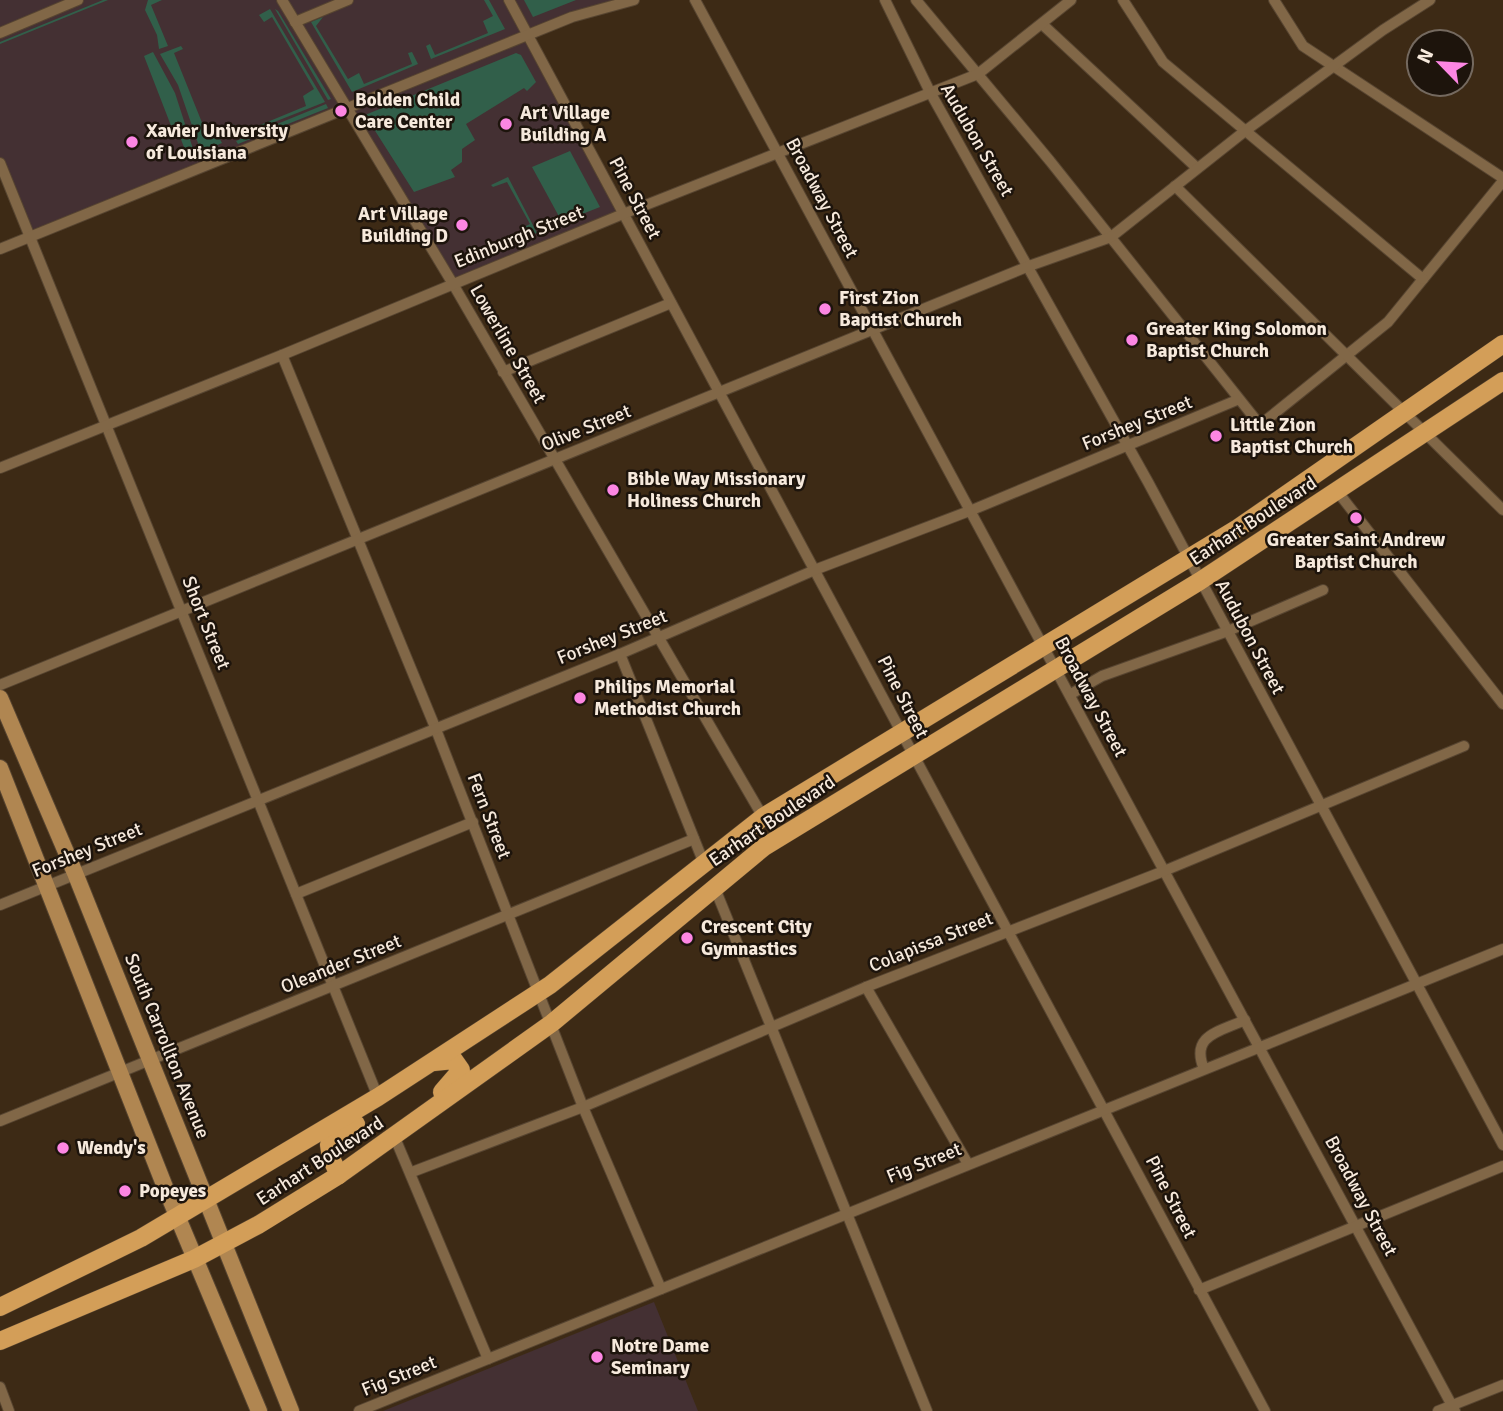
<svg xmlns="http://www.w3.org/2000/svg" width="1503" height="1411" font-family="Signika,sans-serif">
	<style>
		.education { fill: #443033 }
		.green { fill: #315f4a }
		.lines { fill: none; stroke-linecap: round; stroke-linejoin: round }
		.minor-casing { stroke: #574531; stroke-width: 12 }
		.secondary-casing { stroke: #574531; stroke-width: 18 }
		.primary-casing { stroke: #574531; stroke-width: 19 }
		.minor { stroke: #816747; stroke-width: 10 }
		.secondary { stroke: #b08651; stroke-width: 16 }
		.primary { stroke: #d39e58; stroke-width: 18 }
		.poi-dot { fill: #fc86e3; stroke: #1d140c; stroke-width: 2.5 }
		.labels { text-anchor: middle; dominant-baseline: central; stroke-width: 5; stroke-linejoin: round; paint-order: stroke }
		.poi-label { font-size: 19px; font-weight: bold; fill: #f6e9dc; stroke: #1d140c; text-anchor: start }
		.street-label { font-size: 19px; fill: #f6e9dc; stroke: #1d140c }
	</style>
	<rect width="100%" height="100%" fill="#3d2a15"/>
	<g class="education">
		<polygon points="0,0 634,0 530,37 623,214 453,284 348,108 29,237 0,166"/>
		<polygon points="654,1302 698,1411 383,1411"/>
	</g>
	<g class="green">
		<polygon points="103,0 108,0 0,44 0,42"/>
		<polygon points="148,0 162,0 151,5 168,46 159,49 157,35 145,10"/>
		<polygon points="484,0 489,0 505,29 431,59 426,46 430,44 435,55 488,33 483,21 493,16"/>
		<polygon points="524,0 576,0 533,17"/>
		<polygon points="270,9 325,102 234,138 230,127 234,124 238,134 306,106 303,96 314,89 272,17 264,22 259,15"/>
		<polygon points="275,9 278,11 331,99 328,100"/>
		<polygon points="323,17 316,26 348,79 359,73 364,84 412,64 408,53 412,52 418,64 352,92 311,22"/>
		<polygon points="181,46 183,49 174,53 207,135 216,132 222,143 201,152 178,85 160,54"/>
		<polygon points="153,52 175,93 195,155 188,158 179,134 175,136 144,56"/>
		<polygon points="516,53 521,55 536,82 527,91 524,88 466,124 475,140 462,149 462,162 451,170 455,177 414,192 365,115"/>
		<polygon points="326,104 328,108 238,144 236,141"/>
		<polygon points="570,151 600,207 562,222 532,167"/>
		<polygon points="508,177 537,233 528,236 524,227 530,224 507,182 493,187 491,185"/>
	</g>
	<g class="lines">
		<g class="minor-casing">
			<g id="minor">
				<polyline points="282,0 453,284 763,817"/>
				<polyline points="509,0 1265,1411"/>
				<polyline points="695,0 1455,1411"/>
				<polyline points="885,0 930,92 1148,482 1503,1145"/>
				<polyline points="916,0 1050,161 1260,425 1388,322 1503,181"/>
				<polyline points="1123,0 1163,62 1423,279"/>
				<polyline points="1274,0 1303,46 1503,178"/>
				<polyline points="295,22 348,0"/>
				<polyline points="1042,24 1197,168"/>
				<polyline points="0,33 78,0"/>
				<polyline points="0,163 378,1097"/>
				<polyline points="1175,186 1503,510"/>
				<polyline points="0,249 572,17 634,0"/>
				<polyline points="282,355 435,727 583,1107 661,1289"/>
				<polyline points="503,372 671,303"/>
				<polyline points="0,468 282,355 623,214 978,74 1071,0"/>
				<polyline points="1337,491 1503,704"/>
				<polyline points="620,654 703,861"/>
				<polyline points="0,685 1029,266 1111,237 1245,131 1383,30 1430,0"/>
				<polyline points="1071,694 1102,676 1228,631 1323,590"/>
				<polyline points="714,886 927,1411"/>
				<polyline points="296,894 473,822"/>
				<polyline points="0,905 620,654 817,569 972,510 1237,400"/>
				<polyline points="866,987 968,1164"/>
				<path d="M1204 1069C1190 1035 1219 1032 1245 1020"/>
				<polyline points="0,1121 694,839"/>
				<polyline points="395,1138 488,1359"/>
				<polyline points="412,1172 583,1107 866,987 1164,871 1464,746"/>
				<polyline points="1199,1290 1503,1166"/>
				<polyline points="0,1387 9,1411"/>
				<polyline points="359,1411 1503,949"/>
				<polyline points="1438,1411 1503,1385"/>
			</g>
		</g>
		<g class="secondary-casing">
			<g id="secondary">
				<polyline points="0,698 75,873 291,1411"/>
				<polyline points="0,768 165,1187 259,1411"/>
			</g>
		</g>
		<g class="primary-casing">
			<g id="primary">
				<polyline points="434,1062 454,1060 461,1070 442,1092"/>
				<polyline points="339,1175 331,1158 329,1145 356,1124"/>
				<polyline points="0,1307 141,1238 378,1097 550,985 763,817 1238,528 1503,344"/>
				<polyline points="0,1341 194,1259 258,1225 339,1175 552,1023 764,847 1200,581 1503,381"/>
			</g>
		</g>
		<use href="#minor" class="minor"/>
		<use href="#secondary" class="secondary"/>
		<use href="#primary" class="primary"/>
	</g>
	<g class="poi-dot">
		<circle cx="341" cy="111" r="7"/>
		<circle cx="506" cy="124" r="7"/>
		<circle cx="132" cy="142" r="7"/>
		<circle cx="462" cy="225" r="7"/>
		<circle cx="825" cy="309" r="7"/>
		<circle cx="1132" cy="340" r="7"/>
		<circle cx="1216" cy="436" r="7"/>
		<circle cx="613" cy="490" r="7"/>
		<circle cx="1356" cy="518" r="7"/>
		<circle cx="580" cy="698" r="7"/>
		<circle cx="687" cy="938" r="7"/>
		<circle cx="63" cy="1148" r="7"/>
		<circle cx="125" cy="1191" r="7"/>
		<circle cx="597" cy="1357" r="7"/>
	</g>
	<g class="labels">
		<g class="poi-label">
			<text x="355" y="100">Bolden Child<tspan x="355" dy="22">Care Center</tspan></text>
			<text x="520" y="113">Art Village<tspan x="520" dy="22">Building A</tspan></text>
			<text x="146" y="131">Xavier University<tspan x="146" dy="22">of Louisiana</tspan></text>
			<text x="448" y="214" text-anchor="end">Art Village<tspan x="448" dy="22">Building D</tspan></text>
			<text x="839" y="298">First Zion<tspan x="839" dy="22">Baptist Church</tspan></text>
			<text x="1146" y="329">Greater King Solomon<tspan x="1146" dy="22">Baptist Church</tspan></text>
			<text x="1230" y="425">Little Zion<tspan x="1230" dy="22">Baptist Church</tspan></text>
			<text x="627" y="479">Bible Way Missionary<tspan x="627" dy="22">Holiness Church</tspan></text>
			<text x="1356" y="540" text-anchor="middle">Greater Saint Andrew<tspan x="1356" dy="22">Baptist Church</tspan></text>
			<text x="594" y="687">Philips Memorial<tspan x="594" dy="22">Methodist Church</tspan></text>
			<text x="701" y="927">Crescent City<tspan x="701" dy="22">Gymnastics</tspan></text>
			<text x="77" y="1148">Wendy's</text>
			<text x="139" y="1191">Popeyes</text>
			<text x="611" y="1346">Notre Dame<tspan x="611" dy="22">Seminary</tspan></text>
		</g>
		<g class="street-label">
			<text transform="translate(977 140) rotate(60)">Audubon Street</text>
			<text transform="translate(635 198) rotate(62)">Pine Street</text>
			<text transform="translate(822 198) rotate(62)">Broadway Street</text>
			<text transform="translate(519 237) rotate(-22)">Edinburgh Street</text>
			<text transform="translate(508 344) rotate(60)">Lowerline Street</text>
			<text transform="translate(1137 423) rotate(-22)">Forshey Street</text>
			<text transform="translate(586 428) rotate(-22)">Olive Street</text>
			<text transform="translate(1253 521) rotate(-33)">Earhart Boulevard</text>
			<text transform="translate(206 623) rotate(68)">Short Street</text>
			<text transform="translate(612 637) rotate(-22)">Forshey Street</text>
			<text transform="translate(1250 637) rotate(62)">Audubon Street</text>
			<text transform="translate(903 697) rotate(63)">Pine Street</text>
			<text transform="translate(1091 697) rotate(62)">Broadway Street</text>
			<text transform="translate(489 816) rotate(69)">Fern Street</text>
			<text transform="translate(772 821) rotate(-34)">Earhart Boulevard</text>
			<text transform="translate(87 850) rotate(-22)">Forshey Street</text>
			<text transform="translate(931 942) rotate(-22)">Colapissa Street</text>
			<text transform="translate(341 964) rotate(-22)">Oleander Street</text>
			<text transform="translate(167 1046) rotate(68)">South Carrollton Avenue</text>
			<text transform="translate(320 1161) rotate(-33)">Earhart Boulevard</text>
			<text transform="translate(924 1163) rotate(-22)">Fig Street</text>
			<text transform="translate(1361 1196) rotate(62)">Broadway Street</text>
			<text transform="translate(1171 1197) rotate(63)">Pine Street</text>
			<text transform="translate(399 1376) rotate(-22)">Fig Street</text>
		</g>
	</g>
	<g transform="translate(1440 63) rotate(295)"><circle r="33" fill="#1d140c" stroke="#74695f" stroke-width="2"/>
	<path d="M0-5L12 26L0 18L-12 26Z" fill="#fc86e3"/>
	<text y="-10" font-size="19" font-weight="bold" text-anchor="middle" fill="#f6e9dc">N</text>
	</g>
</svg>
